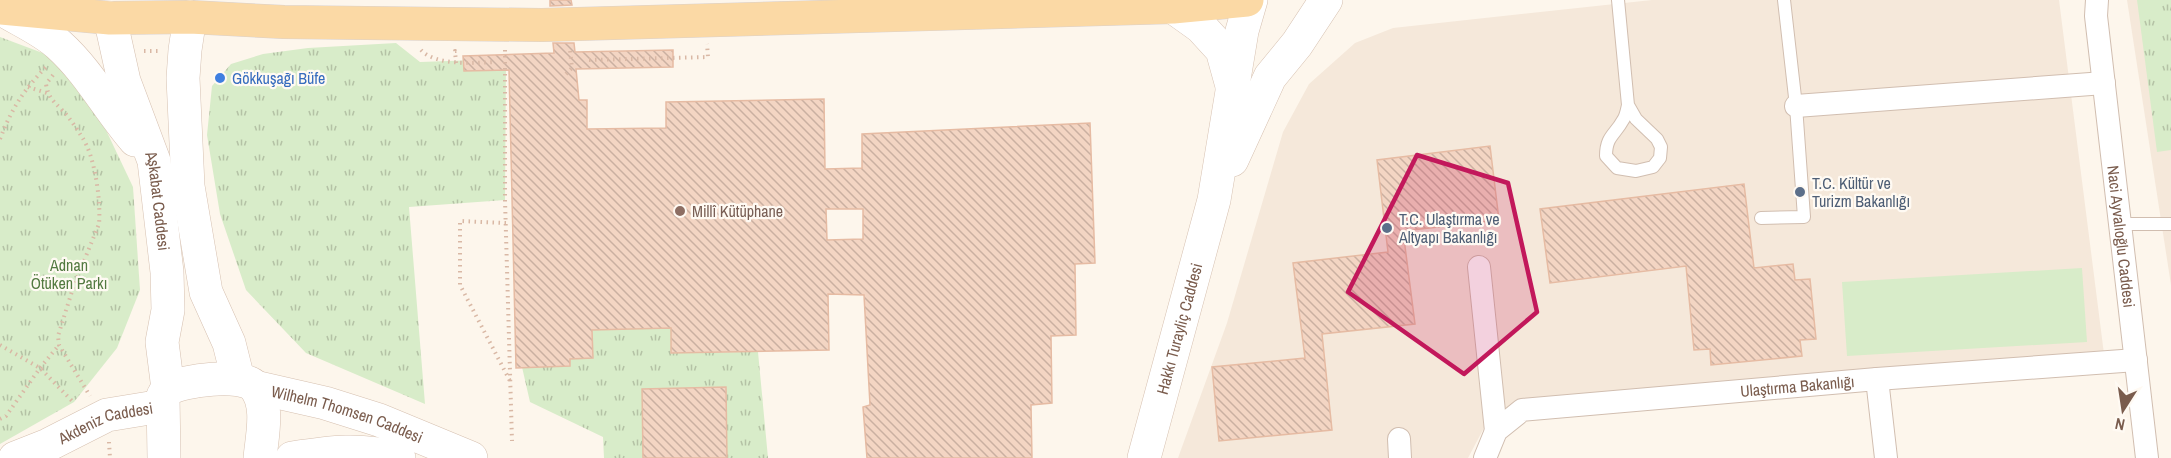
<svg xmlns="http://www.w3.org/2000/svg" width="2171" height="458" font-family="'Archivo Narrow',sans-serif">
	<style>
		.residential { fill: #f5e8da }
		.grass { fill: url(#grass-tufts) }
		.garden { fill: #d8ecc9 }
		.building { fill: url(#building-back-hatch); stroke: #e6bba3; stroke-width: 1.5; fill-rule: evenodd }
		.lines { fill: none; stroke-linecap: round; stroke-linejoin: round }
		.lane-casing { stroke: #d1beb0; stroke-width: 14 }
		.street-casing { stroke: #d1beb0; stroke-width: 24 }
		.secondary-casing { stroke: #d6c0b0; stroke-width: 34 }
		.primary-casing { stroke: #dad1cd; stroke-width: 34 }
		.path { stroke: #d9b8a5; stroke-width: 4; stroke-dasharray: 1.5 4.5; stroke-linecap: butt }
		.lane { stroke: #fff; stroke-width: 12 }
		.street { stroke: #fff; stroke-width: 22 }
		.secondary { stroke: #fff; stroke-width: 33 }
		.primary { stroke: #fbd9a5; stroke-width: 33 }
		.marked { fill: #c2185b; fill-opacity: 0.2; stroke: #c2185b; stroke-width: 4.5; stroke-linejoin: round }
		.shop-dot { fill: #3f7fe0; stroke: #fffaf3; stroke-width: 2 }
		.service-dot { fill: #5c6f8a; stroke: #fffaf3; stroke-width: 2 }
		.education-dot { fill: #8d6e63; stroke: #fffaf3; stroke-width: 2 }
		.labels { text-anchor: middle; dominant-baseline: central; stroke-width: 4.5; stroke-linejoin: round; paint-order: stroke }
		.shop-label { font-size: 16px; fill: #366cbe; stroke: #fffaf3; text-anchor: start }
		.service-label { font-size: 16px; fill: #4e5e75; stroke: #fffaf3; text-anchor: start }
		.street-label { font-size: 16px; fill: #7a5c4d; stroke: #fffaf3 }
		.education-label { font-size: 16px; fill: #785e54; stroke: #fffaf3; text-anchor: start }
		.park-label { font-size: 16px; fill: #537a41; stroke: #fffaf3 }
	</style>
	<defs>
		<pattern id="grass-tufts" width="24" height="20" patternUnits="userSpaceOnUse" patternTransform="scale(1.5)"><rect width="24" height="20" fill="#d8ecc9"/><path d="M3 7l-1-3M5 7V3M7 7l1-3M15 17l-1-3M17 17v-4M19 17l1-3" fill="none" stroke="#b4c2a5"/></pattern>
		<pattern id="building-back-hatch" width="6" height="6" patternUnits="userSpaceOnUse" patternTransform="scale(1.5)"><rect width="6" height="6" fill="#f3d5c3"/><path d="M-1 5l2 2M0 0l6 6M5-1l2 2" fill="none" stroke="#cab0a1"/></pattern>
	</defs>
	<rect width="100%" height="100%" fill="#fdf6ec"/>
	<g class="residential">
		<polygon points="1652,0 2059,0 2104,354 1486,424 1468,458 1178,458 1227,323 1283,132 1309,84 1355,43 1393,28"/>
		<polygon points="2127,0 2171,0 2171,285"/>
	</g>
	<g class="grass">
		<polygon points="2137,0 2171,0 2171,150 2157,152"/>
		<polygon points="0,37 56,58 96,109 133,187 140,290 117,348 74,402 0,444"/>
		<polygon points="396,43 420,62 506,59 505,200 409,207 425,404 306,353 246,290 220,214 207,135 212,86 231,64 263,54 308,48"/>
		<polygon points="670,304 672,353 745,352 757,327 758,352 768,458 604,458 603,437 530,402 522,367 570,366 570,359 592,358 592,315"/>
	</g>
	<polygon class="garden" points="2082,268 2087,342 1847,356 1842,282"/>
	<g class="building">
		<polygon points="550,0 571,0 572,5 550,6"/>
		<path d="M553 43H574L575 52 673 50V67L576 69 579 100H587V129L666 128V102L824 99 825 169 862 168V134L1090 123 1095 263 1075 264 1076 335 1051 336 1052 403 1031 405 1032 458H867L863 407 870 405 864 295 828 294 829 350 671 353V328L592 330 593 358 570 359V366L516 368 509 70 464 71 463 56 554 53ZM826 209H863V239L827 240Z"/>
		<polygon points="1490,146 1499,220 1403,231 1415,324 1322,334 1332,430 1219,441 1212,367 1305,358 1293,263 1388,252 1377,160"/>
		<polygon points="1744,184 1754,268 1793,264 1795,280 1810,279 1816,339 1800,340 1802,356 1711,365 1710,349 1694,350 1686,266 1550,283 1540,209"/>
		<polygon points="726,387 727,458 643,458 642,389"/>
	</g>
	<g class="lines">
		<g class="lane-casing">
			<g id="lane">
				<path d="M1618 0 1628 105C1627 109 1626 116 1623 120 1615 135 1606 136 1606 156L1617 168 1636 171 1653 167 1660 158 1661 147 1657 139 1636 119 1628 105"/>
				<polyline points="1761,218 1804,217 1796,106 1784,0"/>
				<polyline points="2120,224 2171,224"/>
			</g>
		</g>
		<g class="street-casing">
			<g id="street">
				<path id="s1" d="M2097 0 2096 16 2147 458"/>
				<polyline points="1796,106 2104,83"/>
				<polyline points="1479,267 1496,431"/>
				<polyline points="1877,379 1886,458"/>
				<polyline points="1399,439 1400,458"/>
				<path id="s2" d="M1485 458 1496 431 1522 410 1877 379 2136 360"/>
			</g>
		</g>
		<g class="secondary-casing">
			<g id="secondary">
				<polyline points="1173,7 1201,27 1222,50 1232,86"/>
				<path d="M0 8C19 20 43 30 59 45 90 73 108 109 135 140"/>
				<polyline points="190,17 185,50 183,78 188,186 206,292 229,343 238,379"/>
				<path id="s3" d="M110 18 124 81 154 161 167 272 168 310 162 342 168 389"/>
				<polyline points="1232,160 1270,77 1297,44 1326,0"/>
				<path id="s4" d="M255 387 325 403 379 420 471 458"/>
				<path id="s5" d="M15 458 48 445 107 415 162 406"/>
				<path d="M164 458 163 396C164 394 167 390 169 389 183 380 242 373 254 386 270 404 262 436 260 458"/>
				<path d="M292 458C332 452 359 448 399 458"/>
				<path id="s6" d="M1144 458 1214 200 1242 31 1251 0"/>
			</g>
		</g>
		<g class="primary-casing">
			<polyline id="primary" points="0,8 110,18 190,17 284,22 542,25 1173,7 1247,0"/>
		</g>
		<g class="path">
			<path d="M421 50C436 66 474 63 495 62"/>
			<polyline points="505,50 505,200 512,441"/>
			<polyline points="144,51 160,51"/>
			<polyline points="589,60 708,57 707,44"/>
			<polyline points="456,63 455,51 458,51"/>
			<polyline points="566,74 572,68 570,50"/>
			<path d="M53 75 46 84C48 97 53 101 62 110 70 118 76 128 82 137 95 156 101 201 99 224L73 288 58 336 59 345 90 396"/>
			<polyline points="28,87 47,93"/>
			<path d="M0 139C12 108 23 91 46 67"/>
			<polyline points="506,223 460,221 460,285 510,381"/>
			<polyline points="0,345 40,368 74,403"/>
			<polyline points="0,419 6,416 40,368 59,345"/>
			<polyline points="109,442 110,458"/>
		</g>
		<use href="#lane" class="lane"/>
		<use href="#street" class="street"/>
		<use href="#secondary" class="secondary"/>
		<use href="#primary" class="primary"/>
	</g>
	<path class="marked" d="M1417 155 1508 183 1537 312 1464 374 1348 292Z"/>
	<circle class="shop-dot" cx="220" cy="78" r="6"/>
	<g class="service-dot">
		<circle cx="1800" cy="192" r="6"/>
		<circle cx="1387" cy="228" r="6"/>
	</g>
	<circle class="education-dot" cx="680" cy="211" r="6"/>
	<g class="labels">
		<g class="shop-label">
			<text x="232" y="78">Gökkuşağı Büfe</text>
		</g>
		<g class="service-label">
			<text x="1812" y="183">T.C. Kültür ve<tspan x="1812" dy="18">Turizm Bakanlığı</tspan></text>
			<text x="1399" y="219">T.C. Ulaştırma ve<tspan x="1399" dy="18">Altyapı Bakanlığı</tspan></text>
		</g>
		<g class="street-label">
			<text stroke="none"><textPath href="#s3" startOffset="190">Aşkabat Caddesi</textPath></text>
			<text stroke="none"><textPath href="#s1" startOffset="238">Naci Ayvalıoğlu Caddesi</textPath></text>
			<text stroke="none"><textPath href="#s6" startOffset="134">Hakkı Turayliç Caddesi</textPath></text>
			<text stroke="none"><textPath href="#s2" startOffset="339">Ulaştırma Bakanlığı</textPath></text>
			<text stroke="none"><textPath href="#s4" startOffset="96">Wilhelm Thomsen Caddesi</textPath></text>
			<text stroke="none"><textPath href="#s5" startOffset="98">Akdeniz Caddesi</textPath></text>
		</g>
		<g class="education-label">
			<text x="692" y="211">Millî Kütüphane</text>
		</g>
		<g class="park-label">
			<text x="69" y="265">Adnan<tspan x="69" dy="18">Ötüken Parkı</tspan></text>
		</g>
	</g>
	<g transform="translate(2123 410) rotate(192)" stroke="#fffaf3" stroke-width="4.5" paint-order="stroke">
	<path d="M0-4.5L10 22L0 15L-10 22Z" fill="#7a5c4d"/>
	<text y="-9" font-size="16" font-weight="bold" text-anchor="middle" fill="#7a5c4d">N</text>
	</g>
</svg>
